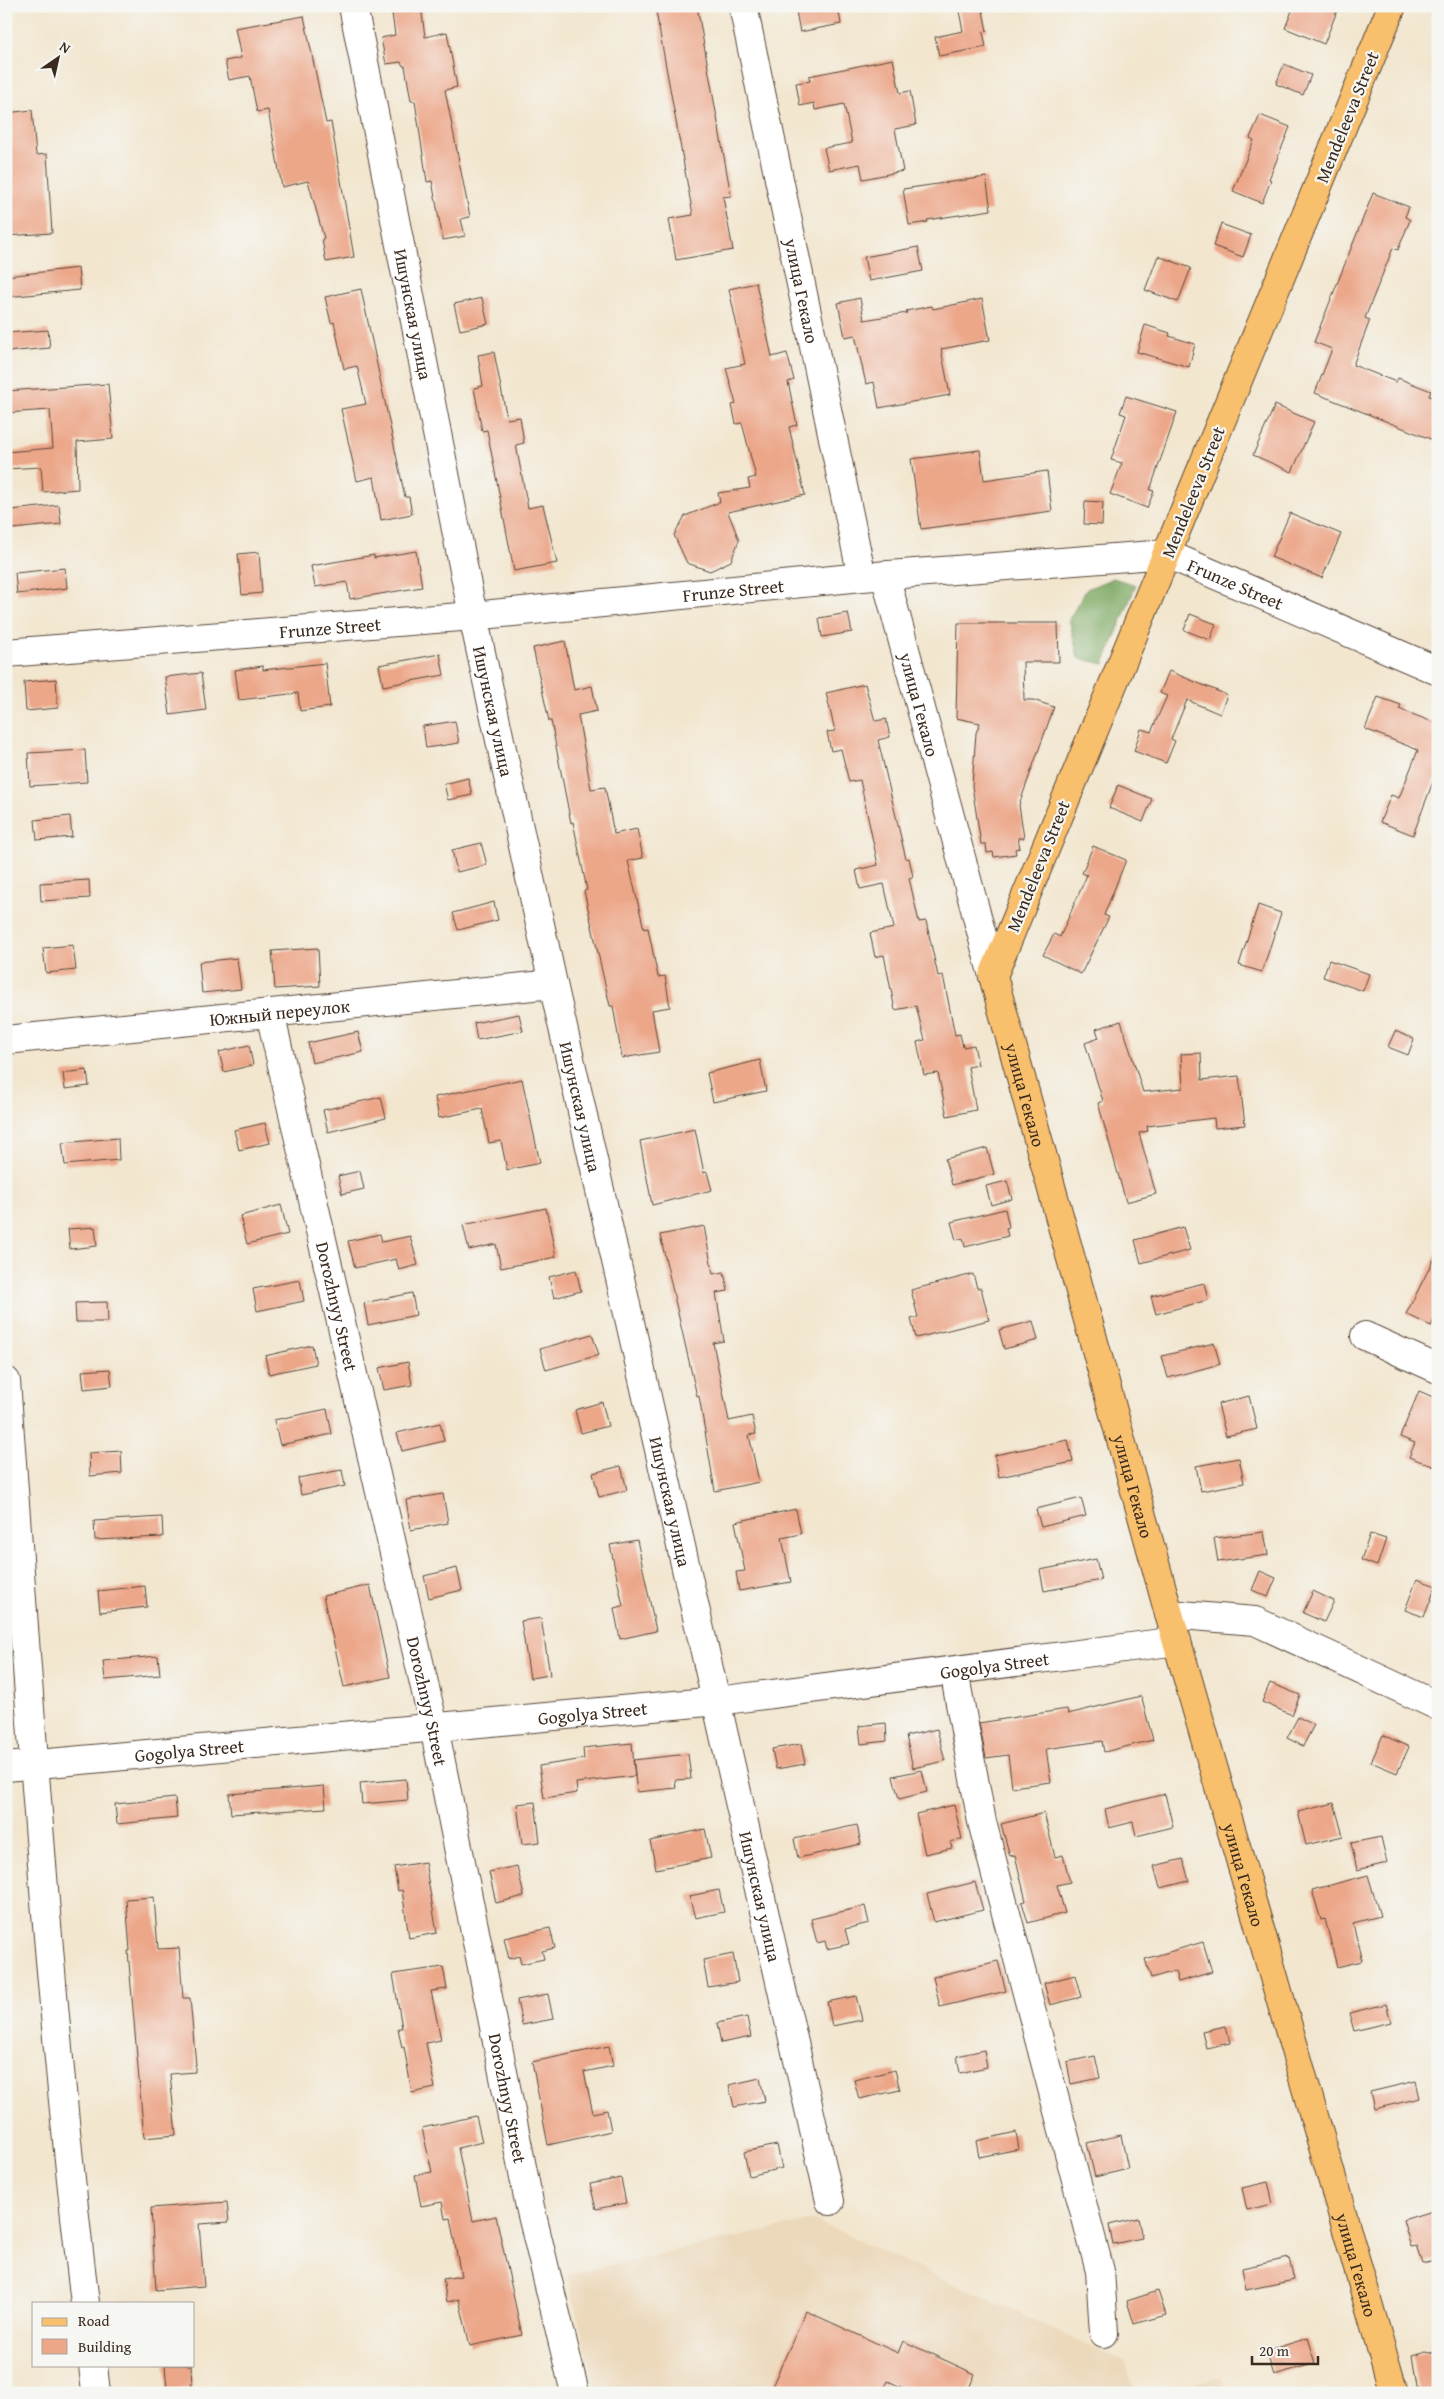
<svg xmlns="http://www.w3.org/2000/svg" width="1444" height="2399" font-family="'Gentium Book Plus',serif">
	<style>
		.built { fill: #ecd8ba }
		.forest { fill: #7ba760; stroke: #5b683f }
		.building { fill: #eca688 }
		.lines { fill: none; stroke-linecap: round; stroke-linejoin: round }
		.minor-casing { stroke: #564639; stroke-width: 30 }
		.major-casing { stroke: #564639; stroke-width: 30 }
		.minor { stroke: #fff; stroke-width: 28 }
		.major { stroke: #f8bf6c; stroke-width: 28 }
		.labels { text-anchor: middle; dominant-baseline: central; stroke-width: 4.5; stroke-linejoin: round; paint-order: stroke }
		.street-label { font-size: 18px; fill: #3b2a1e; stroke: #f6f6f2 }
	</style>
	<rect width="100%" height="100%" fill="#f6f6f2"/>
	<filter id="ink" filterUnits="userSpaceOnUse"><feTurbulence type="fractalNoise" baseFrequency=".02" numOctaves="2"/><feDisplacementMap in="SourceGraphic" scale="10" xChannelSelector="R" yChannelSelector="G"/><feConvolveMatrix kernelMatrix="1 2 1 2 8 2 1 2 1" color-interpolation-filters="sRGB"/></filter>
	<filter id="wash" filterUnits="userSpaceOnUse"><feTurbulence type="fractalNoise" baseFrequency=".0096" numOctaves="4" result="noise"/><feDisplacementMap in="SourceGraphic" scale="20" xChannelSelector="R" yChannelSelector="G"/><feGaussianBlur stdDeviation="1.12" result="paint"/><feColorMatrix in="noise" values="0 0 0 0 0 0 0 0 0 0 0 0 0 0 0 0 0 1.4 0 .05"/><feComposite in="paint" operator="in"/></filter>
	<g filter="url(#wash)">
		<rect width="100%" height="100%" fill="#f2e6cf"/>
		<g class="built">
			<polygon points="813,2220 1126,2362 1134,2393 597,2393 567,2275"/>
			<polygon points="1222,2377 1227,2393 1158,2393"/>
		</g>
		<polygon class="forest" points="1113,578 1136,585 1104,664 1078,658 1069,619 1087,589"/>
		<g id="blocks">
			<g class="building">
				<polygon points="391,6 421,6 425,37 447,32 457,87 445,90 470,217 461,219 465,236 443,240 432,181 427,182 415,101 411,101 405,66 403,66 401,62 386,64 381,38 395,35"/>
				<polygon points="655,6 697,6 731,196 723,197 733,250 676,260 669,219 693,215"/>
				<polygon points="795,6 838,6 841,24 800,32"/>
				<polygon points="958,6 982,6 987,31 983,32 986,47 939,56 935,37 963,31"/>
				<polygon points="1294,6 1339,6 1324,44 1285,28"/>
				<polygon points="304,16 326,123 331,122 354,257 326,262 322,239 324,238 308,181 282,187 268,110 257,112 250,76 229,80 225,61 241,58 235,28"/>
				<polygon points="893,59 900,93 910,91 916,125 895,129 903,171 863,179 860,164 829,170 824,148 852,143 844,104 815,110 814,103 800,106 796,83 810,81 809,76"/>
				<polygon points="1284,64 1311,75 1303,95 1276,84"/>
				<polygon points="32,110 36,155 47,154 52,233 6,236 6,113"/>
				<polygon points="1260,115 1290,127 1269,179 1271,180 1262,203 1233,191 1254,140 1250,138"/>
				<polygon points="986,177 991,210 927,220 928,222 909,225 903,189"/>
				<polygon points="1373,193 1409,207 1405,217 1410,220 1398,250 1393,248 1365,318 1370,320 1353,365 1396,382 1398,378 1431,391 1429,396 1438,399 1438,442 1315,393 1332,349 1314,342"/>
				<polygon points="1221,224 1251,235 1243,257 1213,246"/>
				<polygon points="918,247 923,271 869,281 864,257"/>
				<polygon points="1158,256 1191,268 1178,302 1145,290"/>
				<polygon points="78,268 80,290 6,297 6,276"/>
				<polygon points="756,283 772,357 787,353 794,380 788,382 797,425 789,427 805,495 728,512 739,540 731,561 710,571 687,563 674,535 685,516 720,502 718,493 750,488 748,479 756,477 742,423 736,424 732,405 736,404 726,368 745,364 729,289"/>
				<polygon points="361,289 405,497 409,497 412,514 381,520 374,477 357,481 341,409 366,404 357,366 344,369 334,322 331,323 325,297"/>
				<polygon points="482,298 488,324 460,330 454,304"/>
				<polygon points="860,298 864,320 907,313 906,311 932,306 933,309 982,299 990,340 941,349 950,395 879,408 874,382 866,384 855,335 845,337 838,303"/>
				<polygon points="1145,325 1170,333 1169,336 1195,344 1189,367 1137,352"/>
				<polygon points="48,330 50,348 6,352 6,333"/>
				<polygon points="494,352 507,419 520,417 524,443 516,445 528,508 543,505 557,563 514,571 487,430 482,431 474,388 483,386 478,355"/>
				<polygon points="108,384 113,439 77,442 78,489 43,492 41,467 6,469 6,452 53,448 50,410 6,413 6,391"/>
				<polygon points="1126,396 1177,412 1150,490 1154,491 1147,508 1110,494 1122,463 1111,460 1126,415 1120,413"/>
				<polygon points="1275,405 1314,422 1292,472 1253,455"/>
				<polygon points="980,450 984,480 1047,471 1052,511 921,529 911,459"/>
				<polygon points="1085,501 1103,502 1102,525 1084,524"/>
				<polygon points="59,505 61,524 13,529 11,510"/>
				<polygon points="1290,513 1341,534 1322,578 1271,557"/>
				<polygon points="416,551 422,587 350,599 347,582 315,587 311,566 374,555 374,558"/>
				<polygon points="259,552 262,593 242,595 238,554"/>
				<polygon points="65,568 67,588 17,594 15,573"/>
				<polygon points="848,613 852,632 822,637 819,618"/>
				<polygon points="1190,614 1216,624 1210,640 1184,630"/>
				<polygon points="958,623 1058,623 1059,662 1023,662 1024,700 1033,700 1054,707 1019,805 1024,838 1018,838 1020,848 1015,849 1016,854 994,857 993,852 987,853 986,844 981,844 972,786 976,733 980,723 956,718"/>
				<polygon points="565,641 574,690 592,686 597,711 578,715 591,789 605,787 614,834 637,829 643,858 628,861 644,929 648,928 658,977 665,976 670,1007 652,1010 659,1052 622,1058 613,1006 610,1006 584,891 587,890 573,822 571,823 551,721 549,721 533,648"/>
				<polygon points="440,654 444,675 383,686 379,665"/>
				<polygon points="325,663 330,707 300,711 298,693 239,700 235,670 263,666 263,670"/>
				<polygon points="1169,671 1227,695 1220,714 1187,700 1171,739 1175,741 1166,763 1134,751 1141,729 1151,732 1167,696 1160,693"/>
				<polygon points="201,673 206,710 170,715 165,677"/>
				<polygon points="56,679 58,708 26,711 24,682"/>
				<polygon points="865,684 875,721 886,719 890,737 878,740 906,859 909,858 913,877 909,878 919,922 926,921 938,976 943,975 955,1035 960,1034 963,1047 974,1045 978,1065 968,1067 976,1110 947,1116 938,1073 924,1075 917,1042 925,1040 916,1006 895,1010 884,955 875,957 870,933 894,928 884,884 860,889 856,870 878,865 860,780 849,782 841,749 831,751 827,732 835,731 826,693"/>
				<polygon points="1378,697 1401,705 1399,709 1438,724 1438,781 1434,779 1413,835 1380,822 1391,795 1399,798 1418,750 1365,729"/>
				<polygon points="455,721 459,743 426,748 423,726"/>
				<polygon points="85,750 87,782 30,786 28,753"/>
				<polygon points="468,778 472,795 448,800 444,784"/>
				<polygon points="1118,785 1152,799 1143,822 1109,808"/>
				<polygon points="70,816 72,837 37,840 35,820"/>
				<polygon points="481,843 487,865 457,872 452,850"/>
				<polygon points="1093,846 1126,860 1104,915 1109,917 1081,974 1043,955 1054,934 1060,937 1087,875 1082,873"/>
				<polygon points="89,880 90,898 41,901 40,883"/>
				<polygon points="494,902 498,920 458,930 453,913"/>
				<polygon points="1258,905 1281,913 1262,972 1239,965"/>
				<polygon points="73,945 76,970 46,973 43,948"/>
				<polygon points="318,948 320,986 275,989 272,951"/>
				<polygon points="237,958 241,989 202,993 199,962"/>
				<polygon points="1329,960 1369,974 1363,991 1323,977"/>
				<polygon points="519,1014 523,1031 477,1040 474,1023"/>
				<polygon points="1121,1021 1143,1092 1183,1088 1181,1054 1201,1053 1202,1080 1239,1076 1245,1125 1215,1128 1214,1118 1147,1126 1148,1131 1139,1133 1156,1194 1126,1202 1098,1103 1103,1101 1085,1043 1099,1038 1096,1029"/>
				<polygon points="1395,1031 1414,1039 1408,1055 1388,1047"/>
				<polygon points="358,1032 363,1052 312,1063 308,1043"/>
				<polygon points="249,1045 253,1065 224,1072 219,1052"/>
				<polygon points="760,1060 766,1091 713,1102 707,1073"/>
				<polygon points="87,1070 89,1086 65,1089 63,1073"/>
				<polygon points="522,1079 540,1163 507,1170 501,1141 489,1143 482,1109 439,1118 435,1097"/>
				<polygon points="381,1097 386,1118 328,1132 323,1110"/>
				<polygon points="265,1123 270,1143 239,1150 234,1130"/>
				<polygon points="695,1129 704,1173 707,1172 712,1190 652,1205 640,1141"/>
				<polygon points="118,1138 119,1160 65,1165 62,1143"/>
				<polygon points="987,1148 994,1174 952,1185 945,1159"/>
				<polygon points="360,1171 364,1189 342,1194 338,1176"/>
				<polygon points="1007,1181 1012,1199 991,1205 986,1186"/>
				<polygon points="281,1205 288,1234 247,1244 240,1216"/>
				<polygon points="546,1208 556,1257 501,1268 496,1244 469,1250 463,1225"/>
				<polygon points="1005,1209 1009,1227 1006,1228 1008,1236 965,1247 963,1238 956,1240 951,1222"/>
				<polygon points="704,1226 713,1274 724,1272 728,1291 716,1293 724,1341 713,1343 729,1421 752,1416 756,1434 749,1435 759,1482 715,1491 699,1396 697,1396 660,1235"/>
				<polygon points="95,1227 97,1246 70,1249 68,1229"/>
				<polygon points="1183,1227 1190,1250 1141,1263 1135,1240"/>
				<polygon points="380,1234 382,1242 410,1236 418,1265 399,1270 396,1259 355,1268 348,1241"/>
				<polygon points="1438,1251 1438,1312 1431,1326 1406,1314"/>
				<polygon points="576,1270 581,1291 554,1298 549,1277"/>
				<polygon points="973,1274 977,1288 981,1288 989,1320 916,1338 911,1319 918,1317 911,1290"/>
				<polygon points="300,1280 304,1301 257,1311 253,1289"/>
				<polygon points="1204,1283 1208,1300 1156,1314 1151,1296"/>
				<polygon points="412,1293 416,1315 368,1325 364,1303"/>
				<polygon points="107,1302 108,1322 76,1322 75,1303"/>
				<polygon points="1033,1321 1038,1340 1004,1349 999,1330"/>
				<polygon points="592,1334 599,1355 546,1370 540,1349"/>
				<polygon points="1214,1343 1220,1364 1168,1378 1162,1356"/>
				<polygon points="312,1345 316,1364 269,1374 265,1356"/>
				<polygon points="408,1362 412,1385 384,1390 379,1368"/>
				<polygon points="110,1369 112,1386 84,1389 82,1371"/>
				<polygon points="1419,1391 1438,1399 1438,1468 1409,1457 1415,1443 1400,1437"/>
				<polygon points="1249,1396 1257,1429 1226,1436 1218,1404"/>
				<polygon points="602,1402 608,1426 581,1433 575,1410"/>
				<polygon points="327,1409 332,1434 280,1445 274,1420"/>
				<polygon points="440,1423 444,1441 402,1451 397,1433"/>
				<polygon points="1068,1440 1073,1462 999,1477 995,1455"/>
				<polygon points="121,1451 122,1473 90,1476 89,1453"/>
				<polygon points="1239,1458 1244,1483 1201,1491 1196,1466"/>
				<polygon points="621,1466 627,1490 599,1497 593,1473"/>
				<polygon points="342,1470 345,1486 301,1495 298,1478"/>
				<polygon points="443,1494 448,1523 411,1530 406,1500"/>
				<polygon points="1081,1498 1086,1516 1041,1527 1036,1509"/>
				<polygon points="796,1509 801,1534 782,1538 791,1582 739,1591 736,1572 745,1571 735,1522"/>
				<polygon points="162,1517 163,1537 95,1540 94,1521"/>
				<polygon points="1264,1532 1268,1555 1218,1562 1214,1538"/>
				<polygon points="1370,1534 1386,1539 1377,1566 1361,1560"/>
				<polygon points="637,1540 656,1631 620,1639 614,1608 623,1606 610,1545"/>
				<polygon points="1096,1559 1101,1580 1044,1591 1040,1570"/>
				<polygon points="457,1568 462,1590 429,1598 424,1576"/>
				<polygon points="1260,1571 1276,1578 1268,1597 1252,1590"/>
				<polygon points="1417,1579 1436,1586 1424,1617 1405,1610"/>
				<polygon points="370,1585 390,1677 344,1687 323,1596"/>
				<polygon points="145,1586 147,1607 100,1612 98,1591"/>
				<polygon points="1313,1591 1334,1601 1324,1622 1303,1613"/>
				<polygon points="541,1618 550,1675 530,1678 521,1621"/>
				<polygon points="158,1656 160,1675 105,1680 103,1661"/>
				<polygon points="1270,1683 1300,1695 1292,1715 1262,1702"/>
				<polygon points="1141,1696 1153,1740 1104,1752 1102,1741 1046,1749 1051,1782 1012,1787 1008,1755 986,1758 979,1723 1067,1709 1068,1714"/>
				<polygon points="1298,1717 1314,1725 1303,1746 1287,1738"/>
				<polygon points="886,1723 887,1741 861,1744 859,1726"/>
				<polygon points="937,1729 945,1761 913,1768 906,1736"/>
				<polygon points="1383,1735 1409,1747 1397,1773 1371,1762"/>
				<polygon points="632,1743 635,1776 576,1783 577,1793 544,1798 539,1766 584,1759 583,1748"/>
				<polygon points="801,1744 805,1764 776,1769 772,1749"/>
				<polygon points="688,1754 691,1779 675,1780 676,1788 637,1792 633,1760"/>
				<polygon points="922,1770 927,1792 899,1799 893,1776"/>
				<polygon points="406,1779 408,1800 362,1804 360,1783"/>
				<polygon points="324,1786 326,1808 231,1814 229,1794"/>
				<polygon points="1165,1794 1173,1827 1136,1836 1133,1822 1109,1828 1105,1809"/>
				<polygon points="175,1798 177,1818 117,1824 115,1804"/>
				<polygon points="535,1802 540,1842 522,1844 517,1804"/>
				<polygon points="1334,1803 1343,1836 1306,1845 1298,1812"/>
				<polygon points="954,1805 962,1839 950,1842 952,1848 925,1854 916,1814"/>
				<polygon points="1044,1813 1055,1857 1063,1855 1070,1882 1057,1885 1065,1913 1028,1923 1022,1902 1026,1901 1015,1855 1010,1856 1001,1824"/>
				<polygon points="857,1825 861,1844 798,1858 794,1839"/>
				<polygon points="705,1829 711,1858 656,1869 650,1841"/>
				<polygon points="1381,1837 1387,1863 1357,1870 1351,1843"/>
				<polygon points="1183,1859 1189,1881 1160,1888 1154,1866"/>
				<polygon points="425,1862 437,1933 409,1938 402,1890 398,1891 394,1867"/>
				<polygon points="517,1866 524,1896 496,1903 489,1872"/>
				<polygon points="1368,1875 1380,1916 1353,1923 1362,1961 1337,1967 1325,1919 1321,1920 1312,1890"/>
				<polygon points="975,1882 983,1910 934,1922 927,1894"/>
				<polygon points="719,1890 724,1912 695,1918 689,1896"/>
				<polygon points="154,1897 158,1949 179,1948 183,1998 190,1998 196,2065 195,2065 195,2072 170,2074 176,2135 144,2138 128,1951 130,1951 126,1899"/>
				<polygon points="865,1906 869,1923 845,1929 849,1944 827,1949 825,1941 817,1943 811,1919"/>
				<polygon points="550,1928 555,1948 542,1951 544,1959 521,1964 519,1956 509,1959 504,1938"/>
				<polygon points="1203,1942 1212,1972 1178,1982 1175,1971 1151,1978 1145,1959"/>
				<polygon points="733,1954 738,1982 708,1987 703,1960"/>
				<polygon points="998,1961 1006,1991 940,2007 933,1977"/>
				<polygon points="443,1967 447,1989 431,1991 441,2040 426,2043 435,2088 412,2093 404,2047 402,2048 398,2028 402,2028 393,1974"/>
				<polygon points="1075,1975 1081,1997 1050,2005 1044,1983"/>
				<polygon points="548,1994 553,2019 522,2025 517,2000"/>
				<polygon points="856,1996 862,2020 832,2026 827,2002"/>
				<polygon points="1386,2004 1391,2022 1354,2031 1349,2013"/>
				<polygon points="747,2017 751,2037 721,2043 717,2023"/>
				<polygon points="1226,2026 1230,2043 1206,2048 1202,2031"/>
				<polygon points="609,2046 613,2066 584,2072 593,2113 607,2110 611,2131 548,2145 532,2062"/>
				<polygon points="984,2050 987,2067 960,2073 957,2056"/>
				<polygon points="1095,2056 1100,2078 1071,2084 1067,2062"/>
				<polygon points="895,2070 900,2090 859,2099 854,2080"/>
				<polygon points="760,2078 765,2101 734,2107 729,2085"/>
				<polygon points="1416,2081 1420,2098 1374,2109 1370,2092"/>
				<polygon points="476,2116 482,2142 458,2148 473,2221 496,2216 522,2335 470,2346 459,2299 447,2302 443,2279 461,2276 450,2218 445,2219 442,2202 421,2206 415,2175 432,2172 422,2128"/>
				<polygon points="1016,2132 1019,2149 979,2157 976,2141"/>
				<polygon points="1121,2135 1128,2169 1095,2177 1087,2143"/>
				<polygon points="777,2145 782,2168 749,2176 744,2152"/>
				<polygon points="621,2178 626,2203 596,2209 590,2184"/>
				<polygon points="1268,2182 1273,2204 1247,2210 1242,2188"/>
				<polygon points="227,2202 229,2222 199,2224 204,2286 156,2290 151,2208"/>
				<polygon points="1438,2209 1438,2260 1423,2264 1417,2246 1411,2247 1403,2220"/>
				<polygon points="1138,2218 1142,2238 1113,2244 1109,2225"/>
				<polygon points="1289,2258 1294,2280 1246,2290 1242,2268"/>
				<polygon points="1158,2291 1166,2315 1134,2324 1127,2301"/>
				<polygon points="806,2311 898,2353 903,2341 975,2374 967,2393 914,2393 888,2381 882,2393 769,2393"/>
				<polygon points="1308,2338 1316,2363 1274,2375 1266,2351"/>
				<polygon points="1426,2351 1438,2354 1438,2393 1418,2393 1412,2355"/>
				<polygon points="165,2365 191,2365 192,2388 167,2390"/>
			</g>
		</g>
	</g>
	<g filter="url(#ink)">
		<use href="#blocks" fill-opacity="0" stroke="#564639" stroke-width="1"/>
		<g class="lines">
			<g class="minor-casing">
				<g id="minor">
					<path id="s1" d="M353 6 473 616 553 984 830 2201"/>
					<path id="s2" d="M743 6 862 577"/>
					<path id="s3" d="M885 575 993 976"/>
					<path id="s4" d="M6 653 473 616 862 577 1167 554 1438 671"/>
					<path id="s5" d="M270 1013 434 1727 530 2207 575 2393"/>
					<path id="s6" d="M6 1040 553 984"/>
					<polyline points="1365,1336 1438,1369"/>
					<path d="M6 1381C29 1688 48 1997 85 2303"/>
					<polyline points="1169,1614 1255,1621 1438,1706"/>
					<polyline points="954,1671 982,1822 1100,2271 1104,2333"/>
					<path id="s7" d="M6 1767 718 1701 1177 1641"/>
					<polyline points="93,2365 96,2393"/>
				</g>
			</g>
			<g class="major-casing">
				<g id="major">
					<path id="s8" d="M1392 6 993 976 1169 1614 1394 2393"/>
				</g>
			</g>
			<use href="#minor" class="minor"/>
			<use href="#major" class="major"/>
		</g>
	</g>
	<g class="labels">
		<g class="street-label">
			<text transform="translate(1347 117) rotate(-68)">Mendeleeva Street</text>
			<text stroke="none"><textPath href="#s2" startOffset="291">улица Гекало</textPath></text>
			<text stroke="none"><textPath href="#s1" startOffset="314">Ишунская улица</textPath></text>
			<text transform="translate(1193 492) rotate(-68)">Mendeleeva Street</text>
			<text stroke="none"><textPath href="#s4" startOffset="1240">Frunze Street</textPath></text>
			<text stroke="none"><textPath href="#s4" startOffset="730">Frunze Street</textPath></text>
			<text stroke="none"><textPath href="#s4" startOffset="325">Frunze Street</textPath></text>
			<text stroke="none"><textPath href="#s3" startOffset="134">улица Гекало</textPath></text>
			<text stroke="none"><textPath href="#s1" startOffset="719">Ишунская улица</textPath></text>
			<text transform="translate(1038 866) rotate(-68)">Mendeleeva Street</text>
			<text stroke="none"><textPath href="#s6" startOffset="275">Южный переулок</textPath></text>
			<text stroke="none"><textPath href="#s8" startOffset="1172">улица Гекало</textPath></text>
			<text stroke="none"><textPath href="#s1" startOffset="1124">Ишунская улица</textPath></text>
			<text stroke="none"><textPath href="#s5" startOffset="301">Dorozhnyy Street</textPath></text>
			<text stroke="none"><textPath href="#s8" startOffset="1578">улица Гекало</textPath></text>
			<text stroke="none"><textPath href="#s1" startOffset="1529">Ишунская улица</textPath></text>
			<text stroke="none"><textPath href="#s7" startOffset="994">Gogolya Street</textPath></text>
			<text stroke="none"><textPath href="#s5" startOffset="706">Dorozhnyy Street</textPath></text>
			<text stroke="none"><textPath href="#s7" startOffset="589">Gogolya Street</textPath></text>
			<text stroke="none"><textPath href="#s7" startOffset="184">Gogolya Street</textPath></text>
			<text stroke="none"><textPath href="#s8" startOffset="1982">улица Гекало</textPath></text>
			<text stroke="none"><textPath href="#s1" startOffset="1934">Ишунская улица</textPath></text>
			<text stroke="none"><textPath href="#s5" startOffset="1111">Dorozhnyy Street</textPath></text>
			<text stroke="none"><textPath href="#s8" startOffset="2388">улица Гекало</textPath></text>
		</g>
	</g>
	<rect width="1444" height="2399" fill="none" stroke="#f6f6f2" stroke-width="25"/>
	<rect x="32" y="2302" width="162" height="65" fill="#f6f6f2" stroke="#aba49d"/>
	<rect x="42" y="2318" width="25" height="8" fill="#f8bf6c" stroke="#aba49d"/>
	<text x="78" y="2326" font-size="15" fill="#3b2a1e">Road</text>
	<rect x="42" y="2339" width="25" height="15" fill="#eca688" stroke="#aba49d"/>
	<text x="78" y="2352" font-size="15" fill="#3b2a1e">Building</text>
	<g transform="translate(58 58) rotate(34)" stroke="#f6f6f2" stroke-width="4" paint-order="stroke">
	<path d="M0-4L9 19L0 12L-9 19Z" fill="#3b2a1e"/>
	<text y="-8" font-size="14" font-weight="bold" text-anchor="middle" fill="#3b2a1e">N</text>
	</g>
	<path d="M1252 2356v8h66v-8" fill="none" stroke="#3b2a1e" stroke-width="2.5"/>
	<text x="1259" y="2356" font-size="15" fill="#3b2a1e" stroke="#f6f6f2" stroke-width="4" paint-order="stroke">20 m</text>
</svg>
